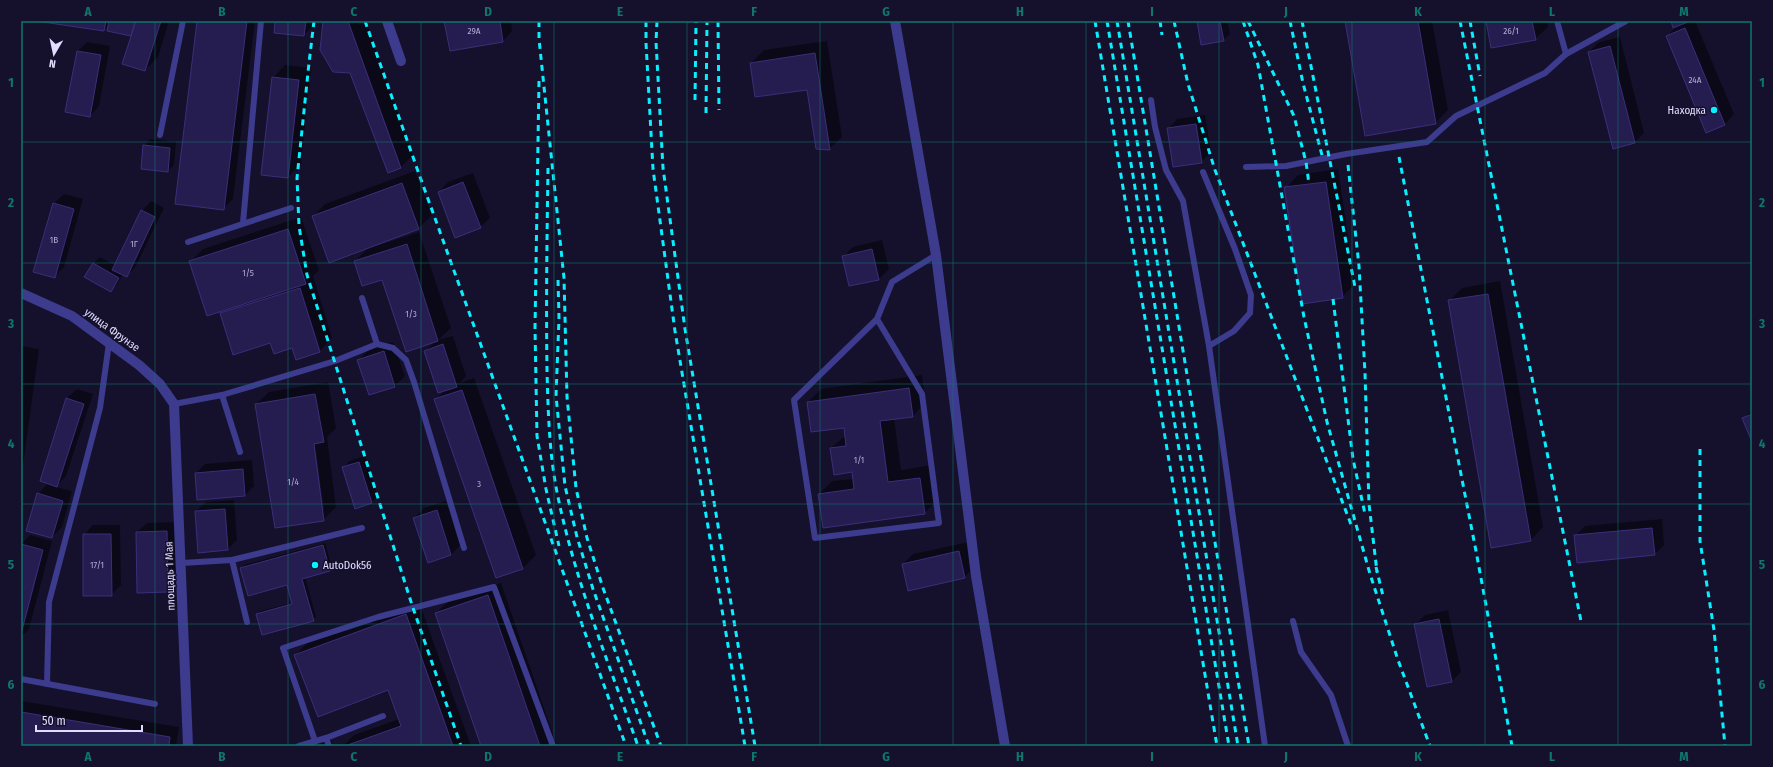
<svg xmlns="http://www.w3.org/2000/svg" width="1773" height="767" font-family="'Fira Sans Condensed',sans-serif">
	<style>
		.shadow { fill: #0007; fill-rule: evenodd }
		.building { fill: #251d4f; stroke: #3b2e7b }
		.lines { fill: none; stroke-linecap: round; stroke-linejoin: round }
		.service { stroke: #3c3b8d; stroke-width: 6 }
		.minor { stroke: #3c3b8d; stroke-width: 10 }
		.rail { stroke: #09efff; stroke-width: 3; stroke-dasharray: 6 5; stroke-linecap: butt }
		.grid { fill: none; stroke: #0f766e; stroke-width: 1; stroke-opacity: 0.55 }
		.poi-dot { fill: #09efff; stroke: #15112d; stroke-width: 1.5 }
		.labels { text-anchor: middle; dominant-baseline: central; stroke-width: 3; stroke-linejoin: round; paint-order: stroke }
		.number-label { font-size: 9px; fill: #b1add3 }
		.poi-label { font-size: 11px; fill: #e0ddff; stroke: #15112d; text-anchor: end }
		.street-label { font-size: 11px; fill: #e0ddff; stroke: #15112d }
		.neatline { fill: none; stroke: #0f766e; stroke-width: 1.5 }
		.grid-label { font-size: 13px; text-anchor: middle; font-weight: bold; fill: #0f766e }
	</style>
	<rect width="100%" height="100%" fill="#15112d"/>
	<g class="shadow">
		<polygon points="43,21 169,21 158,57 145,70 134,30 130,35 109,25 104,30"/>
		<polygon points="198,21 255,21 233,199 223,209"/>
		<polygon points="276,21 314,21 314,25 304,35"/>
		<polygon points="324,21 366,21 413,155 401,167"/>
		<polygon points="445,21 511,21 512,31 503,41 451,50"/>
		<polygon points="1198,21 1227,21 1230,34 1223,40"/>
		<polygon points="1346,21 1432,21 1448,110 1435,123"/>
		<polygon points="1487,21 1547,21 1548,27 1535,39"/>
		<polygon points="1672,21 1688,21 1686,23 1695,21 1734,114 1725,124 1707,131 1667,36 1678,25"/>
		<polygon points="1620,37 1644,133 1635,142 1589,52 1599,42"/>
		<polygon points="827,41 842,137 829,149 808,88 751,63 764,50"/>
		<polygon points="87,42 110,46 99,106 90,116 78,51"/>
		<polygon points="285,65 311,68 301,164 288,177 273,78"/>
		<polygon points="1205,115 1211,152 1201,162 1168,129 1177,119"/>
		<polygon points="150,139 176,142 174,165 168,171 144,146"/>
		<polygon points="1338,169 1355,284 1342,297 1286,188 1298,175"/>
		<polygon points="415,171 432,215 419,228 376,244 376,246 419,232 451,328 438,340 453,336 466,376 460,383 474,378 536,555 523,568 496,577 435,400 445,390 425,351 435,342 383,278 355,261 370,246 313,217 325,204"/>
		<polygon points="473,173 490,218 480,227 439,192 448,182"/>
		<polygon points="64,194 83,199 64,267 54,277 35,271 54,203"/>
		<polygon points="151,201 164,208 136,266 127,276 123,274 117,285 110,291 86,277 94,263 100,257 116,266 142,211"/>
		<polygon points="301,217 319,270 313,276 332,338 320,351 296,358 293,347 271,342 221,314 226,309 190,262 203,249"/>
		<polygon points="882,240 889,269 879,279 850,285 844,256 853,247"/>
		<polygon points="1500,281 1543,527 1531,540 1449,301 1462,288"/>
		<polygon points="393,342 405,376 395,386 369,394 359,360 368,350"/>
		<polygon points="21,346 39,349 21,480"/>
		<polygon points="922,375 925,403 913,416 894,418 901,470 932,465 937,501 924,513 819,494 832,481 854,479 853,471 831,448 846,435 845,426 808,402 821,389"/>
		<path d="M328 382 336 428 327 437 336 507 323 520 256 404 269 392ZM314 438 324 510H322L312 439Z"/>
		<polygon points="77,389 93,394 66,476 56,487 72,491 62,527 52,537 38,494 48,483 67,398"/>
		<polygon points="1752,410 1752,439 1743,419"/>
		<polygon points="365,456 378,496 372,502 356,508 343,468 349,461"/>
		<polygon points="252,460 254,486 245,495 196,473 205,464"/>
		<polygon points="234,500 237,540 228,549 196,511 206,502"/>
		<polygon points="446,501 460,545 451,555 414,518 424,508"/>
		<polygon points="1662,519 1664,545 1654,555 1575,536 1585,526"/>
		<polygon points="176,522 177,582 168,591 137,532 147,523"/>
		<polygon points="93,525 120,525 121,585 111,595 84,535"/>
		<polygon points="30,535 52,541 29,629 21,637 21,544"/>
		<polygon points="969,542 974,567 965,577 909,589 903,564 913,554"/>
		<polygon points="325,543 332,568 329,570 305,577 316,617 313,620 257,614 260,611 292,603 287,584 242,568 244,565"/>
		<polygon points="501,583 557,746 482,746 436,613 449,601"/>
		<polygon points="419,602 471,746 343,746 354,735 399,719 388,689 296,655 308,642"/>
		<polygon points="1448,610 1461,672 1451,682 1415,625 1425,615"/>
		<polygon points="21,701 179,727 176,746 21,746"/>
		<polygon points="332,741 333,746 307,746"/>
	</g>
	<g class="building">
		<polygon points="36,21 106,21 104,31"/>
		<polygon points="109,21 135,21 131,36 107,31"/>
		<polygon points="136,21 161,21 145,71 122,64"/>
		<polygon points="197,21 247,21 224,210 175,204"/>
		<polygon points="275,21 306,21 304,36 274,33"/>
		<polygon points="323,21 348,21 401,168 388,173 350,73 333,72 320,50"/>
		<polygon points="444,21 500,21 503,42 450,51"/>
		<polygon points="1197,21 1220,21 1224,41 1201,45"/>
		<polygon points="1345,21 1418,21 1436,124 1365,136"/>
		<polygon points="1486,21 1532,21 1536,40 1491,48"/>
		<polygon points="1671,21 1687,21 1688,22 1673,28"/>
		<polygon points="1685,28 1725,125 1706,133 1666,36"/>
		<polygon points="1610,46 1635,143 1613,149 1588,52"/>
		<polygon points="77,51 101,55 90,117 65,112"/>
		<polygon points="815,53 830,150 816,149 807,90 755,97 750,63"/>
		<polygon points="272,77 299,80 288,178 261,175"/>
		<polygon points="1196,124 1202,163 1173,167 1167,128"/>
		<polygon points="143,145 170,148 168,172 141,169"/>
		<polygon points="463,182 481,228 455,238 438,192"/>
		<polygon points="1326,182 1343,298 1302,304 1284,187"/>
		<polygon points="402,183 419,229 329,263 312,216"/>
		<polygon points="53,203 74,209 55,278 33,272"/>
		<polygon points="141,210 155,217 127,277 112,270"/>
		<polygon points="288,229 306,284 207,316 189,261"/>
		<polygon points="407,244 438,341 406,352 382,280 362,286 354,261"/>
		<polygon points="872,249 879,280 849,286 842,256"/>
		<polygon points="93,263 119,278 111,292 84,277"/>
		<polygon points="300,288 320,352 296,360 292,348 274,354 270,343 233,355 220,313"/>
		<polygon points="1488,294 1531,541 1491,548 1448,300"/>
		<polygon points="443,344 457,387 438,393 424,351"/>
		<polygon points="384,351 395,387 369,395 357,360"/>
		<polygon points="909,388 913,417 880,421 888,482 920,478 925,514 823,528 818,494 854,489 852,472 834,475 830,448 846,446 844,428 811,432 807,402"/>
		<polygon points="462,390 523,569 496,578 434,399"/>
		<polygon points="315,394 324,442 314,444 324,521 275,528 255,404"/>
		<polygon points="66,398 84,404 57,487 40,481"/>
		<polygon points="1752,414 1752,442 1742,418"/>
		<polygon points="359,462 372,503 355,509 342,467"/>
		<polygon points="243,469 245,496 197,500 195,473"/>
		<polygon points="37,493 63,501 52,538 26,531"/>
		<polygon points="225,509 228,550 198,553 195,511"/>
		<polygon points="437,510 451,555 428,563 413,518"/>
		<polygon points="1652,528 1655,555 1577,563 1574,535"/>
		<polygon points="167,531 168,592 137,593 136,532"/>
		<polygon points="83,534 111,534 112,596 83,596"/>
		<polygon points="21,544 43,550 21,634"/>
		<polygon points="323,545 330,571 302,579 314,621 262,635 256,614 292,604 287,585 248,596 240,568"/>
		<polygon points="959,551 965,578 908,591 902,564"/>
		<polygon points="488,595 540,746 481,746 435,613"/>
		<polygon points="406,614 453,746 345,746 401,726 388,690 318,717 294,655"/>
		<polygon points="1439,619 1452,682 1427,687 1414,624"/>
		<polygon points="21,712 170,737 169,746 21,746"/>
	</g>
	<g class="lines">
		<g class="service">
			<polyline points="1557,21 1566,54"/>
			<polyline points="1151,100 1155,127 1166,170 1183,201 1209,346 1265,746"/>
			<polyline points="160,135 183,21"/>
			<polyline points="1246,167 1286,166 1346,154 1427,142 1456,116 1545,73 1566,54 1626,21"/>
			<polyline points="1203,172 1235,249 1251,295 1250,313 1234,331 1209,346"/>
			<polyline points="243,223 261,21"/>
			<polyline points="188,242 291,208"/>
			<polyline points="362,298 377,344"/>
			<polyline points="877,319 922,394 939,523 815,538 794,400 877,319 892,282 936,255"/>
			<polyline points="222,395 240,452"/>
			<polyline points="174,404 222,395 335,361 377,344 393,348 406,360 414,382 464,548"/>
			<polyline points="232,560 247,622"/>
			<polyline points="182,563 232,560 362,528"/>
			<polyline points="1293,621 1301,652 1331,695 1348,746"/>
			<polyline points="21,679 155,704"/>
			<polyline points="47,684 49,602 100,408 109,343"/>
			<polyline points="326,738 383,716"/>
			<polyline points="315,741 283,648 378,617 494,587 553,746"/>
			<polyline points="299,746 326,738 329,746"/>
		</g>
		<g class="minor">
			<polyline points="387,21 401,61"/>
			<polyline points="895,21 936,255 976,576 1005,746"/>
			<polyline points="21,293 72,316 139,365 160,384 174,404 188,746"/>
		</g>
		<g class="rail">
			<polyline points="314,21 309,63 297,178 299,226 307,275 413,608 461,746"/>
			<polyline points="365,21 419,174 626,746"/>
			<polyline points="539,21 539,39 564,278 567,397 576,488 587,538 603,588 661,746"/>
			<polyline points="646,21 646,43 653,169 675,331 745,746"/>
			<polyline points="657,21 656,42 663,168 685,329 755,746"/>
			<polyline points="718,21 719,110"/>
			<polyline points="1095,21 1217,746"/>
			<polyline points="1107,21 1229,746"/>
			<polyline points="1117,21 1238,746"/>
			<polyline points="1128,21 1249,746"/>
			<polyline points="1160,21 1162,35"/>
			<polyline points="1174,21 1188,84 1215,170 1352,527"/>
			<polyline points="1243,21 1258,65 1304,317 1327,422 1370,574 1398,660 1430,746"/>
			<polyline points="1248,21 1294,116 1306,162 1309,184"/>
			<polyline points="1290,21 1303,83 1323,159"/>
			<polyline points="1302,21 1355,287"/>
			<polyline points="1460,21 1581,621"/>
			<polyline points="1470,21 1480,76"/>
			<polyline points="539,81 535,328 537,436 546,489 559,546"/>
			<polyline points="695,100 696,21"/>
			<polyline points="706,113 707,21"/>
			<polyline points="1399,157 1476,551 1512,746"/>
			<polyline points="1348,165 1359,266 1365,373 1369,504 1377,572"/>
			<path d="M548 168C547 235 546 303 547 370 548 409 549 448 556 487 573 576 608 661 638 746"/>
			<polyline points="558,280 559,318 556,396 565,486 577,537 593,589 649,746"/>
			<polyline points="1333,299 1353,459 1365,514"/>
			<polyline points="1700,449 1700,541 1714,630 1725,746"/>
			<polyline points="1376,567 1383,596"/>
		</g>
	</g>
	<path class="grid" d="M155 21V746M288 21V746M421 21V746M554 21V746M687 21V746M820 21V746M953 21V746M1086 21V746M1219 21V746M1352 21V746M1485 21V746M1618 21V746M21 142H1752M21 263H1752M21 384H1752M21 504H1752M21 624H1752"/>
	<g class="poi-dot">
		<circle cx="1714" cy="110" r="4"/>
		<circle cx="315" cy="565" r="4"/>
	</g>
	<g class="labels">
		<g class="number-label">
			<text x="474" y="31">29А</text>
			<text x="1511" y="31">26/1</text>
			<text x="1695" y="80">24А</text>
			<text x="54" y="240">1В</text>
			<text x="134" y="244">1Г</text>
			<text x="248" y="273">1/5</text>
			<text x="411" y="314">1/3</text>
			<text x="859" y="460">1/1</text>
			<text x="293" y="482">1/4</text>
			<text x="479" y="484">3</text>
			<text x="97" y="565">17/1</text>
		</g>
		<g class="poi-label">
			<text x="1706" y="110">Находка</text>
			<text x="323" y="565" text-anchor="start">AutoDok56</text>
		</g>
		<g class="street-label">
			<text transform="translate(112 330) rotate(36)">улица Фрунзе</text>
			<text transform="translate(170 576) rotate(-92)">площадь 1 Мая</text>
		</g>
	</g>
	<rect width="1773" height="767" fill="none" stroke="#15112d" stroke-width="44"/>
	<g transform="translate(54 54) rotate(189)" stroke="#15112d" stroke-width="3" paint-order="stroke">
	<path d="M0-3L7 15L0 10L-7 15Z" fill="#e0ddff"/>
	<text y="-6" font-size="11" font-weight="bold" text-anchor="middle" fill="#e0ddff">N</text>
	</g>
	<path d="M36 725v6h106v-6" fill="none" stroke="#e0ddff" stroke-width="2"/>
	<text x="42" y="725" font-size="12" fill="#e0ddff" stroke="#15112d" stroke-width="3" paint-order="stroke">50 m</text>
	<rect x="22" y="22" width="1729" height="723" class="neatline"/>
	<g class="grid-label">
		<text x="88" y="16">A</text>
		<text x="222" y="16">B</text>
		<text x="354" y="16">C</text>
		<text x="488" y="16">D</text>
		<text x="620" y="16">E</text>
		<text x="754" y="16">F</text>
		<text x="886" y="16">G</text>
		<text x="1020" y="16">H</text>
		<text x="1152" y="16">I</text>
		<text x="1286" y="16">J</text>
		<text x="1418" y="16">K</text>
		<text x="1552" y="16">L</text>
		<text x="1684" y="16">M</text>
		<text x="11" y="87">1</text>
		<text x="1762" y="87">1</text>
		<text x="11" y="207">2</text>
		<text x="1762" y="207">2</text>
		<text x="11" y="328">3</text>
		<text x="1762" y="328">3</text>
		<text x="11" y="448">4</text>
		<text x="1762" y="448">4</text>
		<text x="11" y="569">5</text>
		<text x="1762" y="569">5</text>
		<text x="11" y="689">6</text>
		<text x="1762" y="689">6</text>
		<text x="88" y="761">A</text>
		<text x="222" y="761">B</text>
		<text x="354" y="761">C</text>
		<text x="488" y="761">D</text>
		<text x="620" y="761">E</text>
		<text x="754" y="761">F</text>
		<text x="886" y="761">G</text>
		<text x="1020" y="761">H</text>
		<text x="1152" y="761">I</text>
		<text x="1286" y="761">J</text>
		<text x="1418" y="761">K</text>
		<text x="1552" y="761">L</text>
		<text x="1684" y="761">M</text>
	</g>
</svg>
